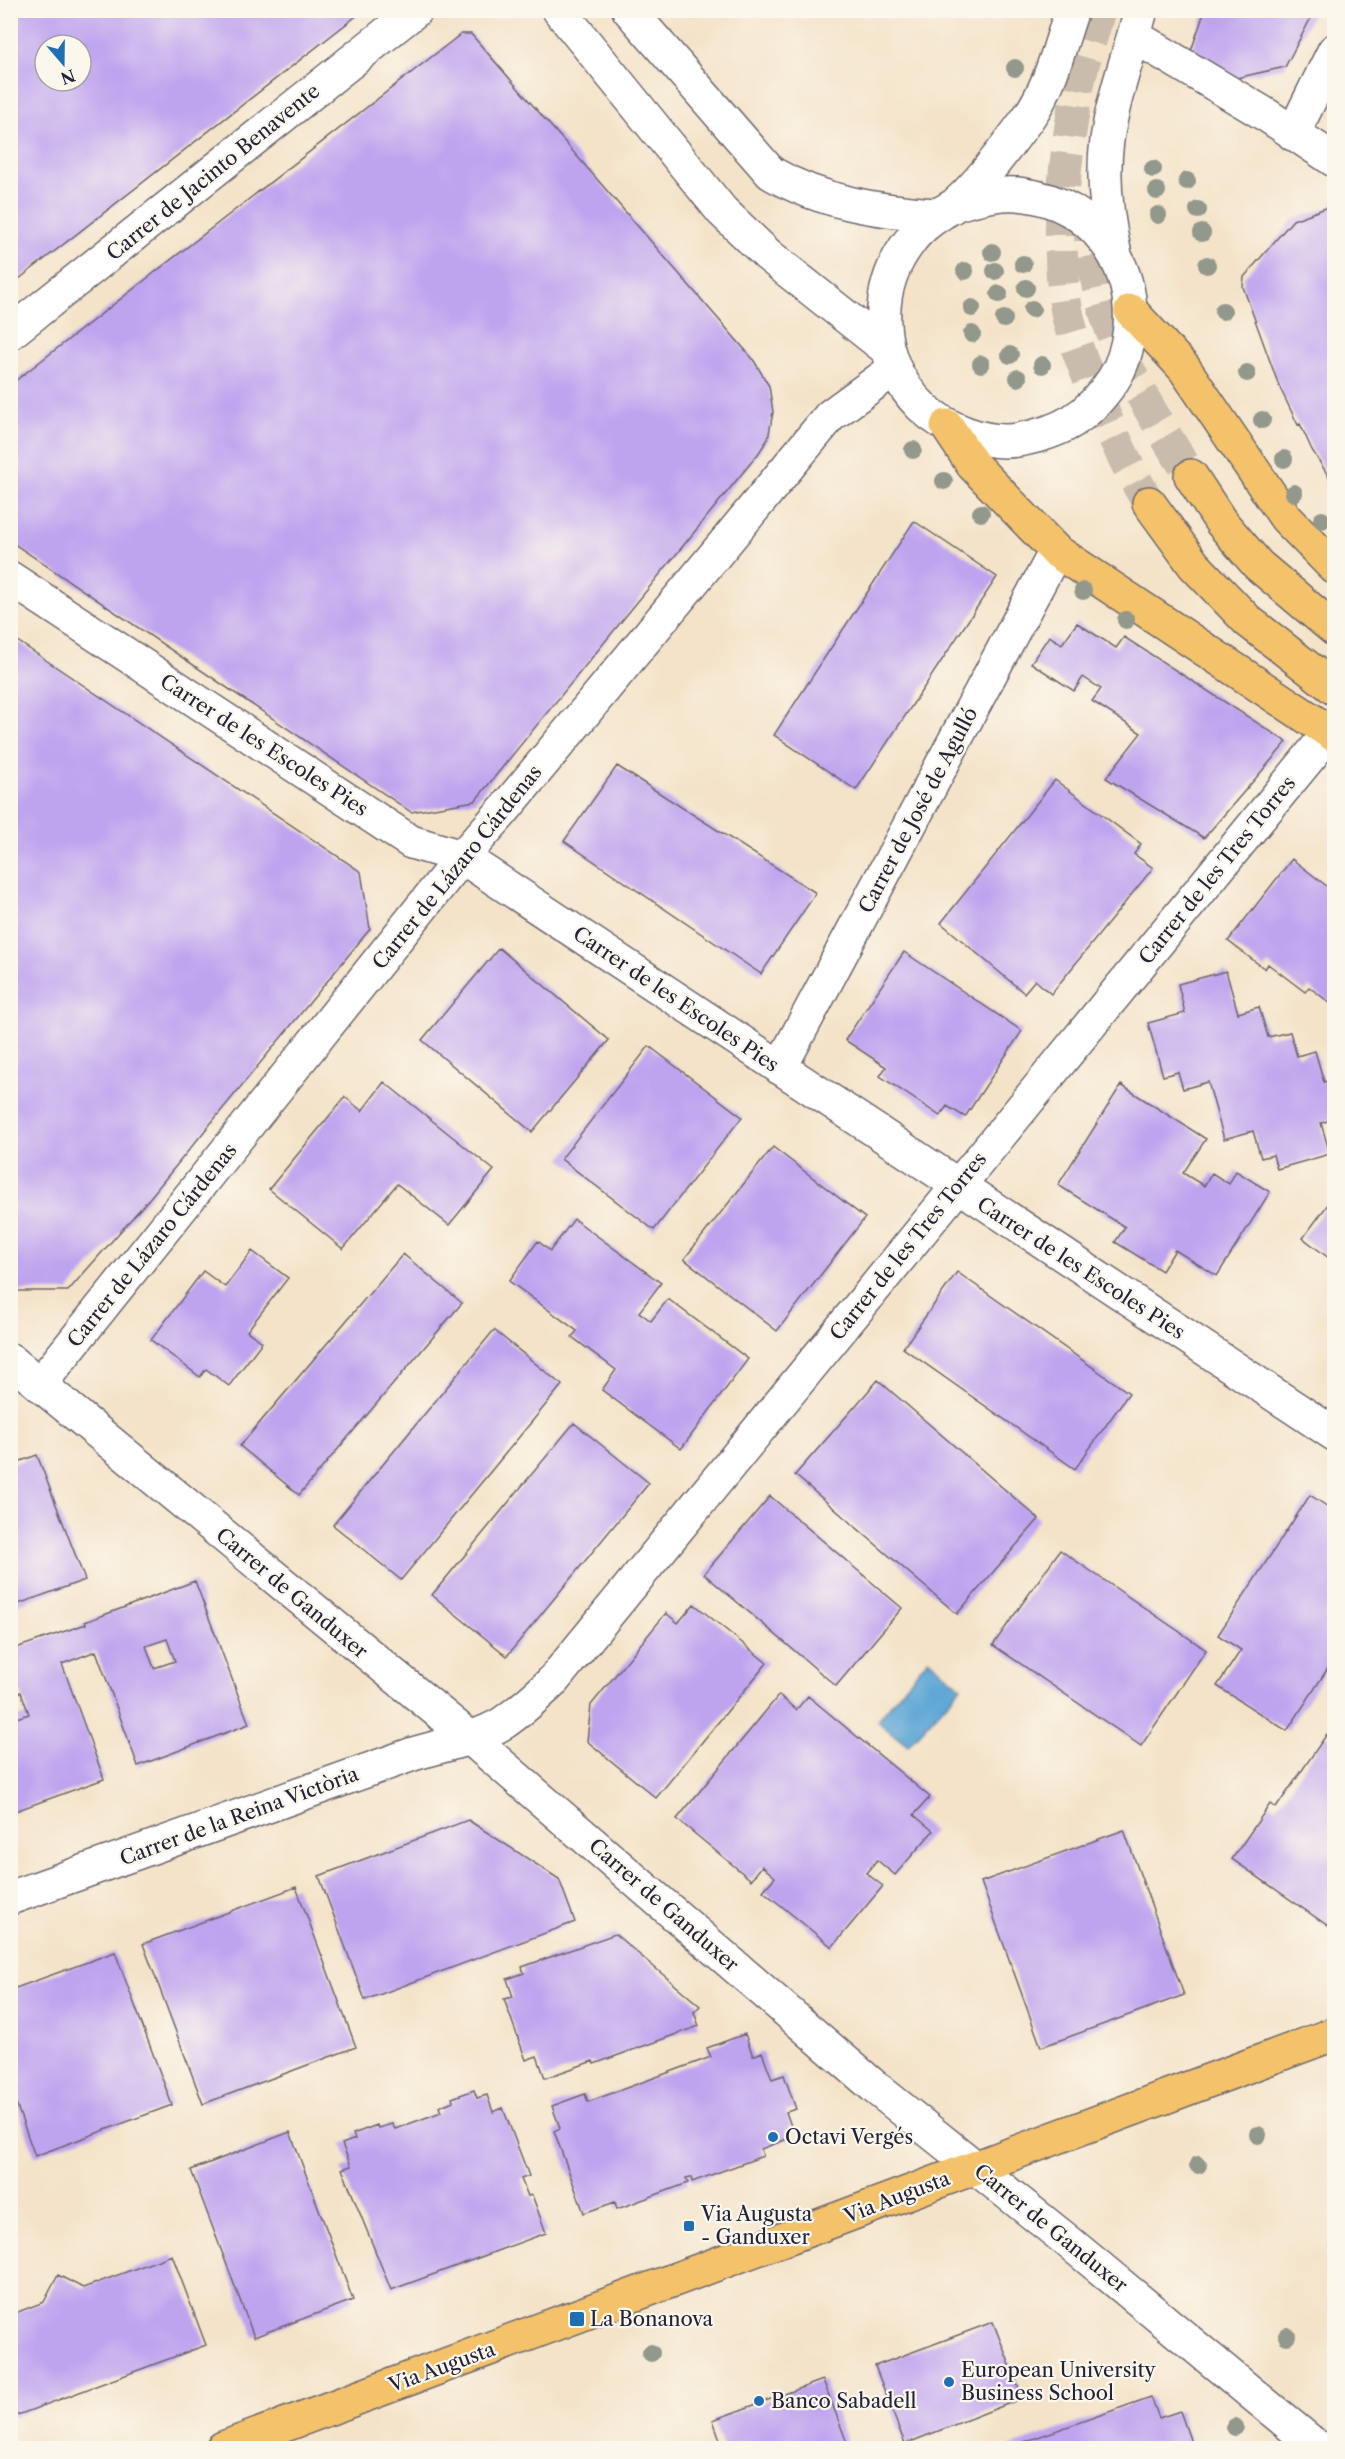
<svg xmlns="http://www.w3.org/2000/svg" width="1345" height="2459" font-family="'Libre Caslon Text',serif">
  <rect width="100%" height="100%" fill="#fbf7ec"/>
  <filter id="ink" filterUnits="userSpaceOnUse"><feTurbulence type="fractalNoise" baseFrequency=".0167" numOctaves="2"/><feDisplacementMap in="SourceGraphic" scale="12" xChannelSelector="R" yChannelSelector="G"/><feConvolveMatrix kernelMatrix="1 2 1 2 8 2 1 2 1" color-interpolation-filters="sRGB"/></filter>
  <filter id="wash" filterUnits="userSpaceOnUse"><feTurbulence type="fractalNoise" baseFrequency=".008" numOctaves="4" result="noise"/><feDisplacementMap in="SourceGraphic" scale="24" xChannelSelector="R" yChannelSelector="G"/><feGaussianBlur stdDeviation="1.35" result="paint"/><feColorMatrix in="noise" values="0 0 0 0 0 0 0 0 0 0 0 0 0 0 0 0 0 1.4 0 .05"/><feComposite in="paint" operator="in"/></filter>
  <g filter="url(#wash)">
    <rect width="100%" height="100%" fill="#f4e3c9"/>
    <path fill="#5ea7d5" stroke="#406488" stroke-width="1.5" d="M 928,1659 L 961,1687 L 908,1746 L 877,1721 Z"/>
    <g id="blocks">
      <path fill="#bea3ef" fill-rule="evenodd" d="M 10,10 L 364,10 L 10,286 ZM 45,45 L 81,45 L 81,81 L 45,81 Z
        M 1205,10 L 1315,10 L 1285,67 L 1232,79 L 1191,51 Z
        M 461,34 L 471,34 L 753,359 L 769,386 L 773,412 L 768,439 L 758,454 L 475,801 L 411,812 L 10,541 L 10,385 Z
        M 1334,205 L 1334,485 L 1312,450 L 1300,424 L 1298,425 L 1279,386 L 1243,287 L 1244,277 L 1293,220 Z
        M 914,521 L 997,577 L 856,790 L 774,735 Z
        M 1077,623 L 1116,648 L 1124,637 L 1287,742 L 1204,838 L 1106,778 L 1141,733 L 1092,701 L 1101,689 L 1083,677 L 1074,691 L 1031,663 L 1049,636 L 1062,644 Z
        M 10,636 L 361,872 L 370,929 L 148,1200 L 68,1291 L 16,1291 L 10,1287 Z
        M 617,766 L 816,893 L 761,974 L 564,841 Z
        M 1055,780 L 1141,844 L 1134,854 L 1153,868 L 1051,994 L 1035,980 L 1024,993 L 941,923 Z
        M 1292,859 L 1328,887 L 1332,882 L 1334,884 L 1334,1006 L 1309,987 L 1305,992 L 1268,964 L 1265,969 L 1228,941 Z
        M 499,948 L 609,1040 L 532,1132 L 422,1040 Z
        M 904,952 L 1022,1031 L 965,1117 L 947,1106 L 940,1116 L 880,1076 L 886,1067 L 845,1040 Z
        M 1226,971 L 1238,1013 L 1259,1007 L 1268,1037 L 1290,1032 L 1297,1056 L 1315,1051 L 1324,1082 L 1334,1079 L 1334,1119 L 1321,1123 L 1330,1154 L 1277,1169 L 1273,1155 L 1261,1158 L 1253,1131 L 1224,1139 L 1208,1082 L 1183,1089 L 1178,1072 L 1163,1076 L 1148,1023 L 1185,1013 L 1178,984 Z
        M 649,1046 L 742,1117 L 654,1230 L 561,1159 Z
        M 384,1082 L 494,1170 L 449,1225 L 397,1184 L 343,1249 L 269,1189 L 345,1097 L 362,1111 Z
        M 1121,1085 L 1206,1139 L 1183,1173 L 1204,1186 L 1212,1173 L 1229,1184 L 1236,1171 L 1270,1192 L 1217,1276 L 1175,1250 L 1162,1271 L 1115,1242 L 1125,1227 L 1058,1185 Z
        M 773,1147 L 865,1218 L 777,1331 L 684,1259 Z
        M 1334,1196 L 1334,1262 L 1303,1238 Z
        M 574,1219 L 661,1283 L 639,1312 L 651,1321 L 668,1299 L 748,1359 L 681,1449 L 602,1390 L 616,1370 L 572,1337 L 577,1331 L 509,1281 L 538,1241 L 550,1251 Z
        M 252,1251 L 288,1278 L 247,1331 L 262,1342 L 229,1386 L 206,1369 L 200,1377 L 151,1340 L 203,1271 L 225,1287 Z
        M 403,1254 L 462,1303 L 299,1495 L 240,1446 Z
        M 957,1272 L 1129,1393 L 1075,1469 L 903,1348 Z
        M 494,1330 L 562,1385 L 401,1580 L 333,1525 Z
        M 878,1380 L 1039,1519 L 957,1614 L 795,1475 Z
        M 574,1423 L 649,1483 L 507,1656 L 432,1595 Z
        M 37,1455 L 85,1580 L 10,1607 L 10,1465 Z
        M 1310,1495 L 1334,1511 L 1334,1659 L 1287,1731 L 1217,1686 L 1241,1650 L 1218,1635 Z
        M 770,1496 L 902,1608 L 836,1686 L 704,1574 Z
        M 1060,1550 L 1206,1650 L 1141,1746 L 993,1645 Z
        M 195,1581 L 249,1724 L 138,1766 L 96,1651 L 62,1664 L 104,1779 L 10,1813 L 10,1720 L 29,1714 L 21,1692 L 10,1696 L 10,1650 L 86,1624 L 85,1622 ZM 167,1639 L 175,1661 L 154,1668 L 146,1646 Z
        M 694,1604 L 767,1663 L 656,1798 L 587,1741 L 591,1705 L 666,1613 L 678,1623 Z
        M 779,1695 L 796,1710 L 808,1696 L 930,1797 L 914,1815 L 933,1831 L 895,1875 L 877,1860 L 866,1873 L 883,1886 L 832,1947 L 763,1891 L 775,1877 L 762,1866 L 751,1880 L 677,1819 Z
        M 1327,1734 L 1334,1739 L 1334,1930 L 1232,1859 L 1270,1804 L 1276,1808 Z
        M 468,1820 L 559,1879 L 575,1922 L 365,2000 L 319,1876 Z
        M 1124,1830 L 1184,1995 L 1041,2047 L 981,1882 Z
        M 296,1887 L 356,2047 L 203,2104 L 143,1944 Z
        M 615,1934 L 700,2006 L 694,2012 L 699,2026 L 594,2064 L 593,2061 L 545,2078 L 537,2056 L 526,2060 L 504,1999 L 513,1997 L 507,1979 L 524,1973 L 522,1967 Z
        M 115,1952 L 172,2105 L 35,2156 L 10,2087 L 10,1990 Z
        M 745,2034 L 753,2056 L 762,2052 L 772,2079 L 784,2075 L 796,2109 L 786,2112 L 791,2126 L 786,2128 L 790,2138 L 761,2149 L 763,2156 L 692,2182 L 691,2177 L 686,2178 L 688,2183 L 617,2209 L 615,2202 L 584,2213 L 554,2131 L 560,2128 L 552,2106 L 585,2094 L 588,2102 L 711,2057 L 707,2048 Z
        M 474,2090 L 477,2098 L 487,2095 L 493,2112 L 503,2108 L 529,2176 L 521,2179 L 528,2196 L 532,2195 L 546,2233 L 391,2290 L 342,2169 L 351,2166 L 342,2144 L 355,2139 L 353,2134 L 377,2125 L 378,2128 L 392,2124 L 395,2129 L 441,2112 L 439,2107 L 453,2101 L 452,2098 Z
        M 290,2132 L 353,2300 L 254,2337 L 191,2170 Z
        M 172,2255 L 206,2345 L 10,2418 L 10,2315 L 44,2302 L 58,2275 L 83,2288 Z
        M 993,2322 L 1023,2398 L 905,2444 L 875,2366 Z
        M 823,2380 L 849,2448 L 723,2448 L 713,2420 Z
        M 1151,2397 L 1159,2418 L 1180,2411 L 1193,2448 L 1007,2448 Z"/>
    </g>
  </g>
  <g filter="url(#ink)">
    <use href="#blocks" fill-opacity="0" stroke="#6c666d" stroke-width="1.5"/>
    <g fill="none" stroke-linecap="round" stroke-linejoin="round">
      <path stroke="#cabcad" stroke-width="33" stroke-dasharray="33 16" stroke-linecap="butt" d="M 1099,10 C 1092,37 1082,63 1077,90 C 1065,155 1055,241 1066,307 C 1071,335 1082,362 1093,388 C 1110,428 1126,467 1149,503
        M 1090,207 C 1087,311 1137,392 1191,476"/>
      <defs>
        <path id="minor" d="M 559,10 L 722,211 L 768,255 L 888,350
          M 629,10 L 771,173 C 822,203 880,211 938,215
          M 1134,36 L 1268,116 L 1334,160
          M 1293,134 L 1334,51
          M 956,204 C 979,198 1001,191 1025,195 C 1092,204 1135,262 1130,328 C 1128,345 1123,365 1113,380 C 1088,417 1062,432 1018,440 C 985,445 945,429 921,406 C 876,361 871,291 910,241 C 917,231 930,220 940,214 C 945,210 952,208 957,203 C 981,182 1009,144 1028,118 C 1051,86 1059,47 1072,10
          M 1115,255 C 1107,219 1102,176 1107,140 C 1113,97 1130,52 1141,10
          M 10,333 L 416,10
          M 10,578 L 411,842 L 462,857 L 1334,1434
          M 780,1068 L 1056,551
          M 10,1360 L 469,1737 L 877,2089 L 1065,2239 L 1318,2448
          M 40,1384 L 462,857 L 503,811 L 830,416 L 894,369
          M 10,1898 L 413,1754 C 443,1745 477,1739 503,1723 C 521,1711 536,1697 551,1683 L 1330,732"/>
        <path id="major" d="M 1131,311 L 1184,368 L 1286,518 L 1334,567
          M 947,426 L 973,465 L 1056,551 L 1334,735
          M 1191,476 L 1221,522 L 1258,565 L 1334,629
          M 1149,503 L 1194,565 L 1248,621 L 1334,688
          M 223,2448 L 1334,2034"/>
      </defs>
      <use href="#minor" stroke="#6c666d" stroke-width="36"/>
      <use href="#major" stroke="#6c666d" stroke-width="36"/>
      <use href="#minor" stroke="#fff" stroke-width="33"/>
      <use href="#major" stroke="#f3c26a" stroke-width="33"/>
    </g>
    <g fill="#92988b">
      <circle cx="1015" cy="68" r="9"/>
      <circle cx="1153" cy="169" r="9"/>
      <circle cx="1187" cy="181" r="9"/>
      <circle cx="1157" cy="191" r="9"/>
      <circle cx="1198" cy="210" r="9"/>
      <circle cx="1158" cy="215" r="9"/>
      <circle cx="1202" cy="233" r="9"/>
      <circle cx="992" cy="252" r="9"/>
      <circle cx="1023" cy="264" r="9"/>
      <circle cx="1207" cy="265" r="9"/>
      <circle cx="965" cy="271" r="9"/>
      <circle cx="995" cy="271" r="9"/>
      <circle cx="1026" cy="288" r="9"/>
      <circle cx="999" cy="294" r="9"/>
      <circle cx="972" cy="308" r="9"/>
      <circle cx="1032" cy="309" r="9"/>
      <circle cx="1223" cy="311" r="9"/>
      <circle cx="1004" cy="319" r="9"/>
      <circle cx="972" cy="334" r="9"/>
      <circle cx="1010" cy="355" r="9"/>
      <circle cx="981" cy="364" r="9"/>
      <circle cx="1042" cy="365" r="9"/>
      <circle cx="1247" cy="373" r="9"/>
      <circle cx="1018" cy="378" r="9"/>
      <circle cx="1262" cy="420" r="9"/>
      <circle cx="913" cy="450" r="9"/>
      <circle cx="1284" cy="459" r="9"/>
      <circle cx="944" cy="481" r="9"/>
      <circle cx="1294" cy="493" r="9"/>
      <circle cx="981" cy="513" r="9"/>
      <circle cx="1322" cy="520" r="9"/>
      <circle cx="1083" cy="591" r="9"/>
      <circle cx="1126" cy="620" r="9"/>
      <circle cx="1258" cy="2135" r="9"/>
      <circle cx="1198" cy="2165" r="9"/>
      <circle cx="1287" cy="2336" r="9"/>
      <circle cx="651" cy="2353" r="9"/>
      <circle cx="1235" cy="2427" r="9"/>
    </g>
  </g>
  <g fill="#1f6fb2" stroke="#fbf7ec" stroke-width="2">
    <circle cx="773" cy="2137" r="6"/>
    <rect x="683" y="2220" width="12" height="12" rx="3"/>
    <rect x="569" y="2311" width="16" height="16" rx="3"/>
    <circle cx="949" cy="2382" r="6"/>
    <circle cx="759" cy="2401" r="6"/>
  </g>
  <g text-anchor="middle" stroke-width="4.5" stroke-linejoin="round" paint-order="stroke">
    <g font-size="20" fill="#22223b" stroke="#fbf7ec">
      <text transform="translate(213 172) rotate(-39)" y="7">Carrer de Jacinto Benavente</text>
      <text transform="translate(264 745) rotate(33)" y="7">Carrer de les Escoles Pies</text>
      <text transform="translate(918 810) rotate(-62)" y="7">Carrer de José de Agulló</text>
      <text transform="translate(457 867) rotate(-51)" y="7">Carrer de Lázaro Cárdenas</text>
      <text transform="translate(1217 870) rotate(-51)" y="7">Carrer de les Tres Torres</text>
      <text transform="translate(676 999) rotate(34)" y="7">Carrer de les Escoles Pies</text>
      <text transform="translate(152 1245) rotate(-51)" y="7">Carrer de Lázaro Cárdenas</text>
      <text transform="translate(908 1246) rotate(-51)" y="7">Carrer de les Tres Torres</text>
      <text transform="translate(1081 1268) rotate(33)" y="7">Carrer de les Escoles Pies</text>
      <text transform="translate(292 1593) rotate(40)" y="7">Carrer de Ganduxer</text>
      <text transform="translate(239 1816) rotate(-20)" y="7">Carrer de la Reina Victòria</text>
      <text transform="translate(664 1905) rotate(41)" y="7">Carrer de Ganduxer</text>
      <text transform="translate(897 2197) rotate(-21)" y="7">Via Augusta</text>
      <text transform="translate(1051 2228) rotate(39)" y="7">Carrer de Ganduxer</text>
      <text transform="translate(442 2367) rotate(-20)" y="7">Via Augusta</text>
    </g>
    <g font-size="20" fill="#22223b" stroke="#fbf7ec" text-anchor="start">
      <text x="785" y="2144">Octavi Vergés</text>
      <text x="701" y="2221">Via Augusta<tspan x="701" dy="23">- Ganduxer</tspan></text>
      <text x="590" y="2326">La Bonanova</text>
      <text x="961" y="2377">European University<tspan x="961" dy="23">Business School</tspan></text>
      <text x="771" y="2408">Banco Sabadell</text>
    </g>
  </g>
  <rect width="1345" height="2459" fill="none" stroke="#fbf7ec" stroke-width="36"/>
  <g transform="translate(63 63) rotate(160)"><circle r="28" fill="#fbf7ec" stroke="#a4a2a5" stroke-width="1.5"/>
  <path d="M0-4.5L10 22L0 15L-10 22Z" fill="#1f6fb2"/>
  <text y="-9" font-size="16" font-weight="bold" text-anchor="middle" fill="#22223b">N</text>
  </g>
</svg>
